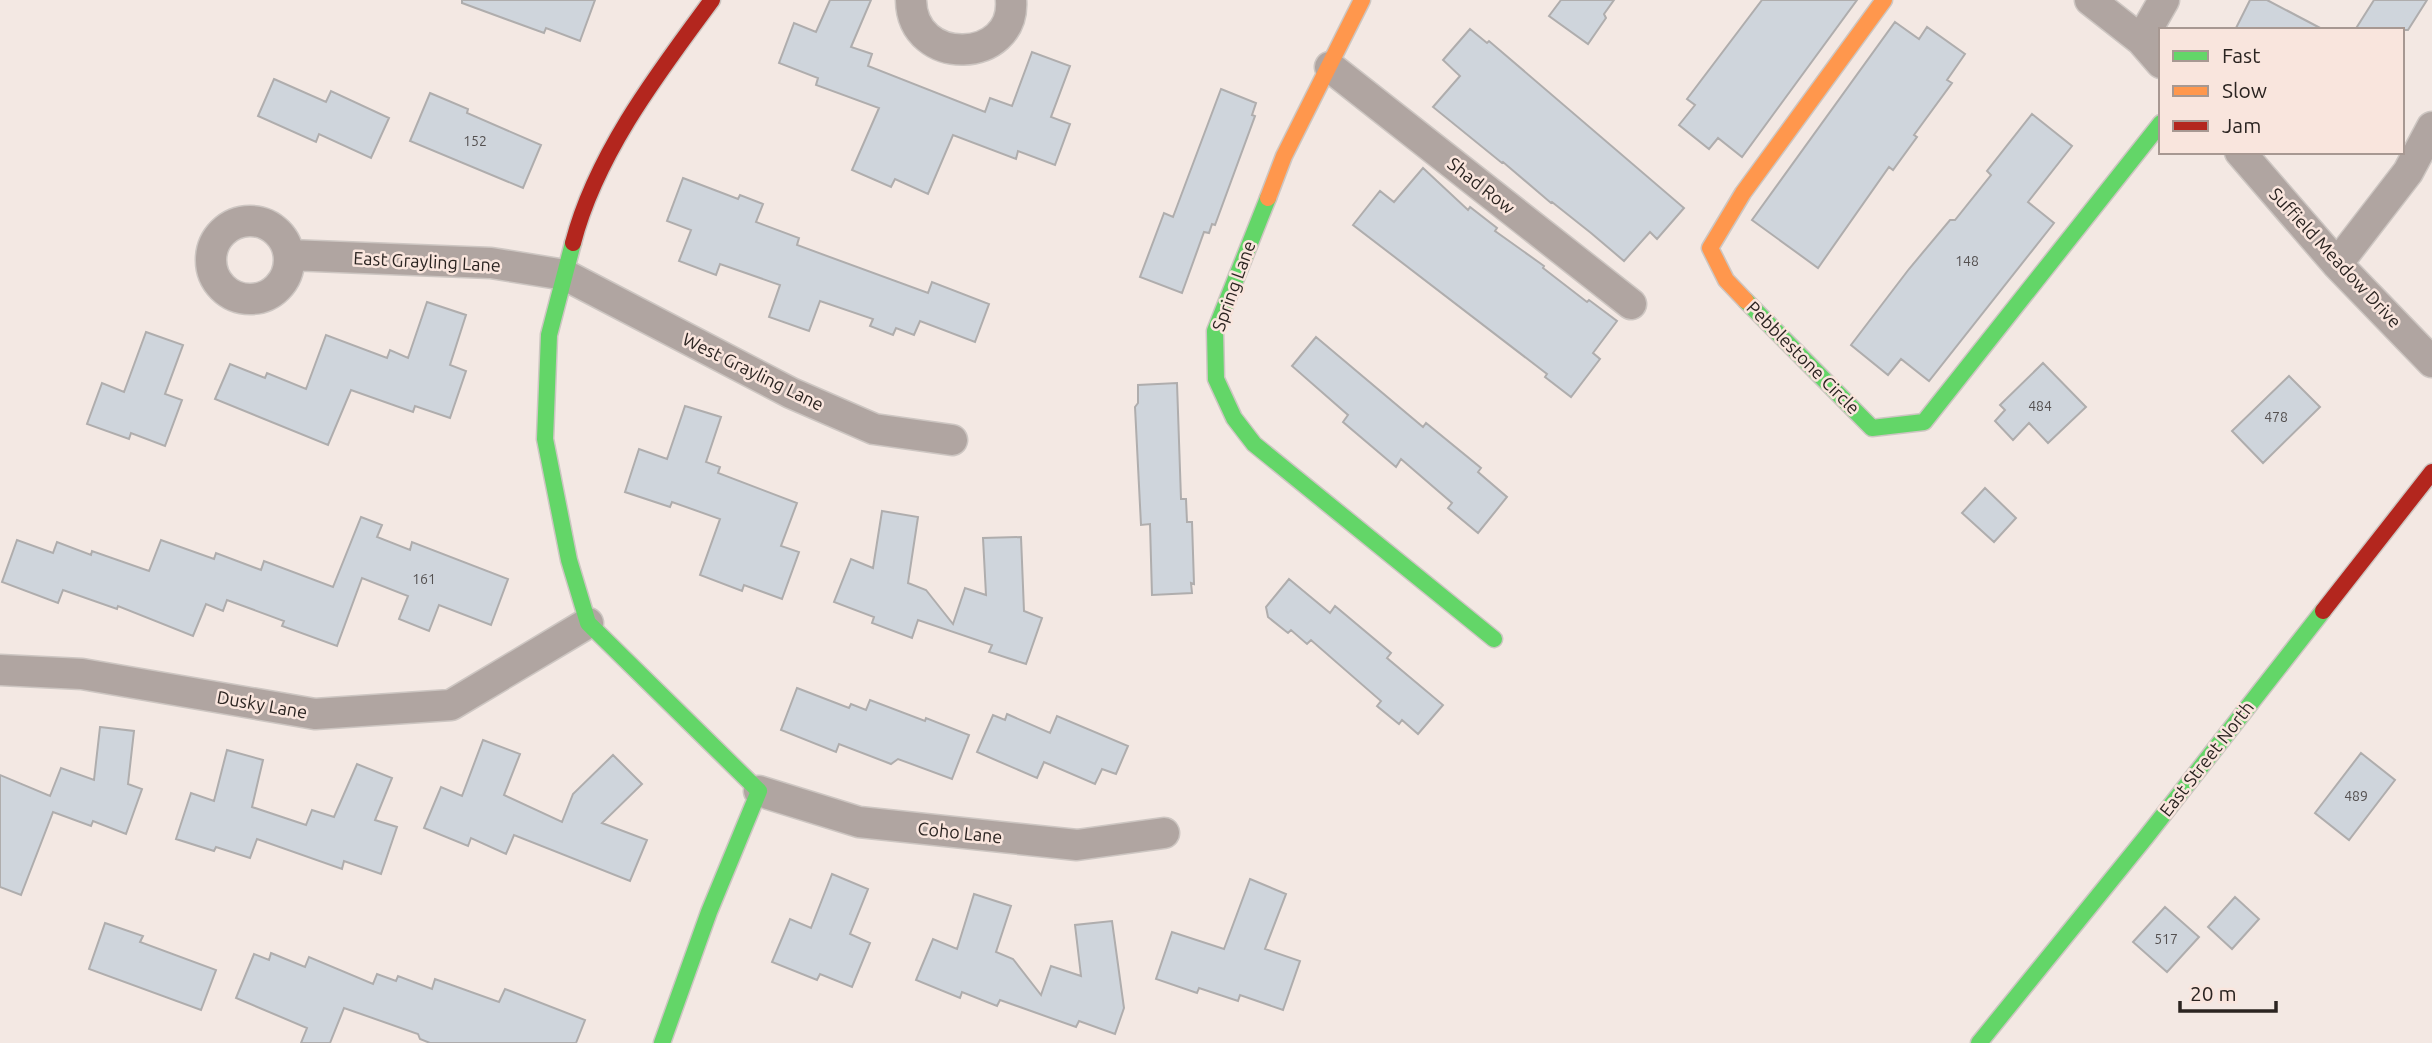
<svg xmlns="http://www.w3.org/2000/svg" width="2432" height="1043" font-family="Ubuntu,sans-serif">
  <rect width="100%" height="100%" fill="#f3e8e3"/>
  <path fill="#cfd5dc" stroke="#afadad" stroke-width="2" d="M 462,0 L 595,0 L 580,41 L 546,28 L 544,33 L 462,3 Z
    M 830,0 L 871,0 L 851,47 L 872,54 L 868,66 L 985,112 L 990,98 L 1012,106 L 1032,52 L 1070,66 L 1051,117 L 1070,124 L 1055,165 L 1018,151 L 1016,159 L 953,135 L 928,194 L 895,179 L 891,187 L 852,170 L 879,108 L 816,85 L 818,78 L 779,63 L 794,23 L 816,32 Z
    M 1561,0 L 1614,0 L 1604,14 L 1606,18 L 1588,44 L 1549,16 Z
    M 1762,0 L 1857,0 L 1742,157 L 1718,138 L 1709,149 L 1679,125 L 1695,105 L 1687,99 Z
    M 2250,0 L 2267,0 L 2324,30 L 2235,30 Z
    M 2374,0 L 2427,0 L 2408,30 L 2355,30 Z
    M 1895,22 L 1919,39 L 1927,27 L 1965,54 L 1947,80 L 1952,83 L 1914,135 L 1917,137 L 1893,170 L 1889,167 L 1818,268 L 1752,220 Z
    M 1470,29 L 1487,43 L 1489,41 L 1684,208 L 1657,239 L 1650,232 L 1624,261 L 1591,233 L 1552,202 L 1551,203 L 1503,162 L 1502,163 L 1433,107 L 1460,76 L 1443,60 Z
    M 274,79 L 326,102 L 331,91 L 389,118 L 371,158 L 319,134 L 316,142 L 258,116 Z
    M 1221,89 L 1256,103 L 1252,115 L 1255,116 L 1215,225 L 1212,224 L 1209,233 L 1204,232 L 1182,293 L 1140,277 L 1164,213 L 1173,217 Z
    M 430,93 L 468,109 L 467,113 L 541,145 L 523,188 L 410,141 Z
    M 2032,114 L 2072,146 L 2028,202 L 2054,223 L 1929,381 L 1901,359 L 1888,375 L 1851,345 L 1909,269 L 1950,220 L 1955,220 L 1991,175 L 1987,171 Z
    M 1423,168 L 1468,210 L 1470,207 L 1497,228 L 1495,231 L 1544,266 L 1543,268 L 1587,302 L 1589,300 L 1617,321 L 1593,353 L 1600,359 L 1571,397 L 1545,377 L 1547,374 L 1353,225 L 1380,191 L 1394,202 Z
    M 683,178 L 738,199 L 740,195 L 763,204 L 756,222 L 799,238 L 797,245 L 928,293 L 932,282 L 989,304 L 975,342 L 920,321 L 914,335 L 896,328 L 893,335 L 870,326 L 873,319 L 820,301 L 809,331 L 769,317 L 780,285 L 720,264 L 716,275 L 679,261 L 691,230 L 667,221 Z
    M 427,302 L 466,315 L 450,365 L 466,371 L 450,418 L 415,406 L 413,412 L 351,390 L 328,445 L 215,399 L 230,364 L 265,378 L 267,373 L 306,389 L 326,335 L 387,358 L 390,350 L 408,358 Z
    M 146,332 L 183,345 L 165,394 L 182,400 L 165,446 L 131,433 L 129,439 L 87,424 L 102,383 L 124,392 Z
    M 1316,337 L 1423,427 L 1426,423 L 1481,468 L 1478,472 L 1507,497 L 1478,533 L 1448,508 L 1452,503 L 1401,459 L 1396,467 L 1343,422 L 1348,415 L 1292,366 Z
    M 2043,363 L 2086,407 L 2048,443 L 2029,423 L 2013,440 L 1995,421 L 2005,410 L 2000,405 Z
    M 2289,376 L 2320,407 L 2263,463 L 2232,431 Z
    M 1177,383 L 1181,499 L 1186,499 L 1187,522 L 1192,522 L 1194,584 L 1191,583 L 1192,593 L 1152,595 L 1150,524 L 1141,525 L 1135,407 L 1138,403 L 1138,385 Z
    M 685,406 L 721,417 L 706,462 L 720,467 L 718,473 L 797,503 L 781,546 L 799,552 L 782,599 L 744,585 L 742,591 L 700,575 L 720,519 L 672,502 L 670,507 L 625,492 L 639,449 L 667,459 Z
    M 1985,488 L 2016,518 L 1994,542 L 1962,513 Z
    M 882,511 L 918,517 L 908,583 L 926,590 L 953,624 L 965,588 L 986,595 L 983,538 L 1021,537 L 1024,611 L 1042,618 L 1026,664 L 989,652 L 992,645 L 918,620 L 912,638 L 872,623 L 874,617 L 834,602 L 851,559 L 873,568 Z
    M 361,517 L 382,525 L 377,537 L 410,550 L 412,542 L 508,579 L 491,625 L 439,605 L 429,631 L 399,619 L 408,596 L 362,578 L 337,646 L 282,626 L 284,621 L 227,600 L 223,611 L 206,604 L 193,636 L 118,606 L 117,609 L 63,590 L 58,603 L 2,582 L 17,540 L 53,553 L 57,542 L 91,555 L 92,551 L 149,571 L 161,540 L 214,559 L 216,553 L 261,570 L 264,561 L 333,587 Z
    M 1289,579 L 1330,613 L 1335,606 L 1391,653 L 1387,658 L 1443,705 L 1418,734 L 1402,720 L 1399,724 L 1377,706 L 1381,701 L 1311,640 L 1307,644 L 1291,630 L 1288,633 L 1268,617 L 1266,607 Z
    M 797,688 L 849,708 L 851,704 L 866,710 L 870,700 L 925,721 L 926,718 L 969,735 L 952,779 L 898,759 L 891,764 L 839,744 L 836,752 L 781,730 Z
    M 1007,714 L 1050,733 L 1057,716 L 1128,746 L 1116,774 L 1102,769 L 1095,784 L 1044,762 L 1037,778 L 977,752 L 993,715 L 1005,720 Z
    M 100,727 L 134,731 L 128,784 L 142,789 L 126,834 L 93,821 L 91,826 L 53,812 L 21,895 L 0,887 L 0,775 L 50,796 L 61,768 L 94,780 Z
    M 483,740 L 520,754 L 504,795 L 562,822 L 573,794 L 613,755 L 642,784 L 602,823 L 647,840 L 630,881 L 514,835 L 506,854 L 471,838 L 468,846 L 424,828 L 441,787 L 462,796 Z
    M 227,750 L 263,760 L 252,807 L 306,825 L 312,810 L 334,817 L 357,764 L 392,778 L 375,820 L 397,827 L 381,874 L 344,861 L 342,869 L 257,839 L 250,858 L 216,847 L 214,851 L 176,839 L 191,793 L 214,801 Z
    M 2361,753 L 2395,780 L 2349,840 L 2315,813 Z
    M 832,874 L 868,889 L 850,934 L 870,943 L 852,987 L 820,974 L 817,980 L 772,962 L 790,919 L 811,928 Z
    M 1250,879 L 1286,894 L 1265,949 L 1300,961 L 1283,1010 L 1240,995 L 1238,1001 L 1199,988 L 1197,993 L 1156,979 L 1172,932 L 1224,949 Z
    M 974,894 L 1011,906 L 996,952 L 1013,959 L 1041,995 L 1051,966 L 1081,976 L 1075,925 L 1112,921 L 1124,1008 L 1115,1034 L 1079,1021 L 1076,1027 L 1000,1000 L 997,1006 L 962,992 L 960,998 L 916,980 L 933,939 L 957,949 Z
    M 2235,897 L 2259,919 L 2232,949 L 2208,927 Z
    M 2165,907 L 2199,937 L 2167,972 L 2133,942 Z
    M 105,923 L 143,936 L 140,942 L 216,970 L 201,1010 L 89,969 Z
    M 271,953 L 305,967 L 309,957 L 373,984 L 377,974 L 396,981 L 398,976 L 432,989 L 435,979 L 499,1002 L 505,989 L 585,1020 L 576,1043 L 430,1043 L 420,1039 L 418,1034 L 344,1008 L 330,1043 L 301,1043 L 307,1028 L 236,998 L 254,954 L 269,960 Z"/>
  <g fill="none" stroke-linecap="round" stroke-linejoin="round">
    <defs>
      <path id="street" d="M 911,0 C 912,68 1016,64 1011,0
        M 2090,0 L 2141,40 L 2161,63
        M 2141,40 L 2164,0
        M 1330,67 L 1631,304
        M 2240,152 L 2337,264 L 2432,362
        M211 260a39 39 0 1 1 78 0a39 39 0 1 1-78 0Z
        M 289,255 L 491,263 L 565,275 L 791,393 L 874,429 L 952,440
        M 2337,264 L 2408,172 L 2432,127
        M 0,670 L 82,674 L 315,714 L 451,705 L 588,623
        M 759,791 L 859,822 L 1077,845 L 1164,833"/>
      <path id="fast" d="M 1268,198 L 1215,331 L 1216,379 L 1234,418 L 1254,444 L 1494,639
        M 573,243 L 549,335 L 545,439 L 569,560 L 588,623 L 759,791 L 709,912 L 662,1043
        M 1746,301 L 1872,428 L 1924,422 L 2161,123
        M 1979,1043 L 2146,837 L 2323,611"/>
      <path id="slow" d="M 1268,198 L 1284,156 L 1362,0
        M 1746,301 L 1726,280 L 1710,248 L 1743,193 L 1884,0"/>
      <path id="jam" d="M 573,243 C 596,154 658,73 712,0
        M 2323,611 L 2432,472"/>
    </defs>
    <use href="#street" stroke="#cdc6c2" stroke-width="33"/>
    <use href="#fast" stroke="#cdc6c2" stroke-width="19"/>
    <use href="#slow" stroke="#cdc6c2" stroke-width="19"/>
    <use href="#jam" stroke="#cdc6c2" stroke-width="19"/>
    <use href="#street" stroke="#b0a5a1" stroke-width="30"/>
    <use href="#fast" stroke="#63d668" stroke-width="16"/>
    <use href="#slow" stroke="#ff974d" stroke-width="16"/>
    <use href="#jam" stroke="#b3261e" stroke-width="16"/>
  </g>
  <g text-anchor="middle" stroke-width="5" stroke-linejoin="round" paint-order="stroke">
    <g font-size="14" fill="#545050">
      <text x="475" y="146">152</text>
      <text x="1967" y="266">148</text>
      <text x="2040" y="411">484</text>
      <text x="2276" y="422">478</text>
      <text x="424" y="584">161</text>
      <text x="2356" y="801">489</text>
      <text x="2166" y="944">517</text>
    </g>
    <g font-size="18" fill="#2b2421" stroke="#f9e5dd">
      <text transform="translate(1481 186) rotate(38)" y="6">Shad Row</text>
      <text transform="translate(2335 258) rotate(47)" y="6">Suffield Meadow Drive</text>
      <text transform="translate(427 262) rotate(3)" y="6">East Grayling Lane</text>
      <text transform="translate(1234 286) rotate(-70)" y="6">Spring Lane</text>
      <text transform="translate(1803 358) rotate(45)" y="6">Pebblestone Circle</text>
      <text transform="translate(753 372) rotate(26)" y="6">West Grayling Lane</text>
      <text transform="translate(262 705) rotate(10)" y="6">Dusky Lane</text>
      <text transform="translate(2207 759) rotate(-52)" y="6">East Street North</text>
      <text transform="translate(960 833) rotate(6)" y="6">Coho Lane</text>
    </g>
  </g>
  <rect x="2159" y="28" width="245" height="126" fill="#f9e5dd" stroke="#a79892" stroke-width="2"/>
  <rect x="2173" y="51" width="35" height="10" fill="#63d668" stroke="#a79892" stroke-width="2"/>
  <text x="2222" y="63" font-size="21" fill="#2b2421">Fast</text>
  <rect x="2173" y="86" width="35" height="10" fill="#ff974d" stroke="#a79892" stroke-width="2"/>
  <text x="2222" y="98" font-size="21" fill="#2b2421">Slow</text>
  <rect x="2173" y="121" width="35" height="10" fill="#b3261e" stroke="#a79892" stroke-width="2"/>
  <text x="2222" y="133" font-size="21" fill="#2b2421">Jam</text>
  <path d="M2180 1001v10h96v-10" fill="none" stroke="#2b2421" stroke-width="3.5"/>
  <text x="2190" y="1001" font-size="21" fill="#2b2421" stroke="#f9e5dd" stroke-width="5" paint-order="stroke">20 m</text>
</svg>
